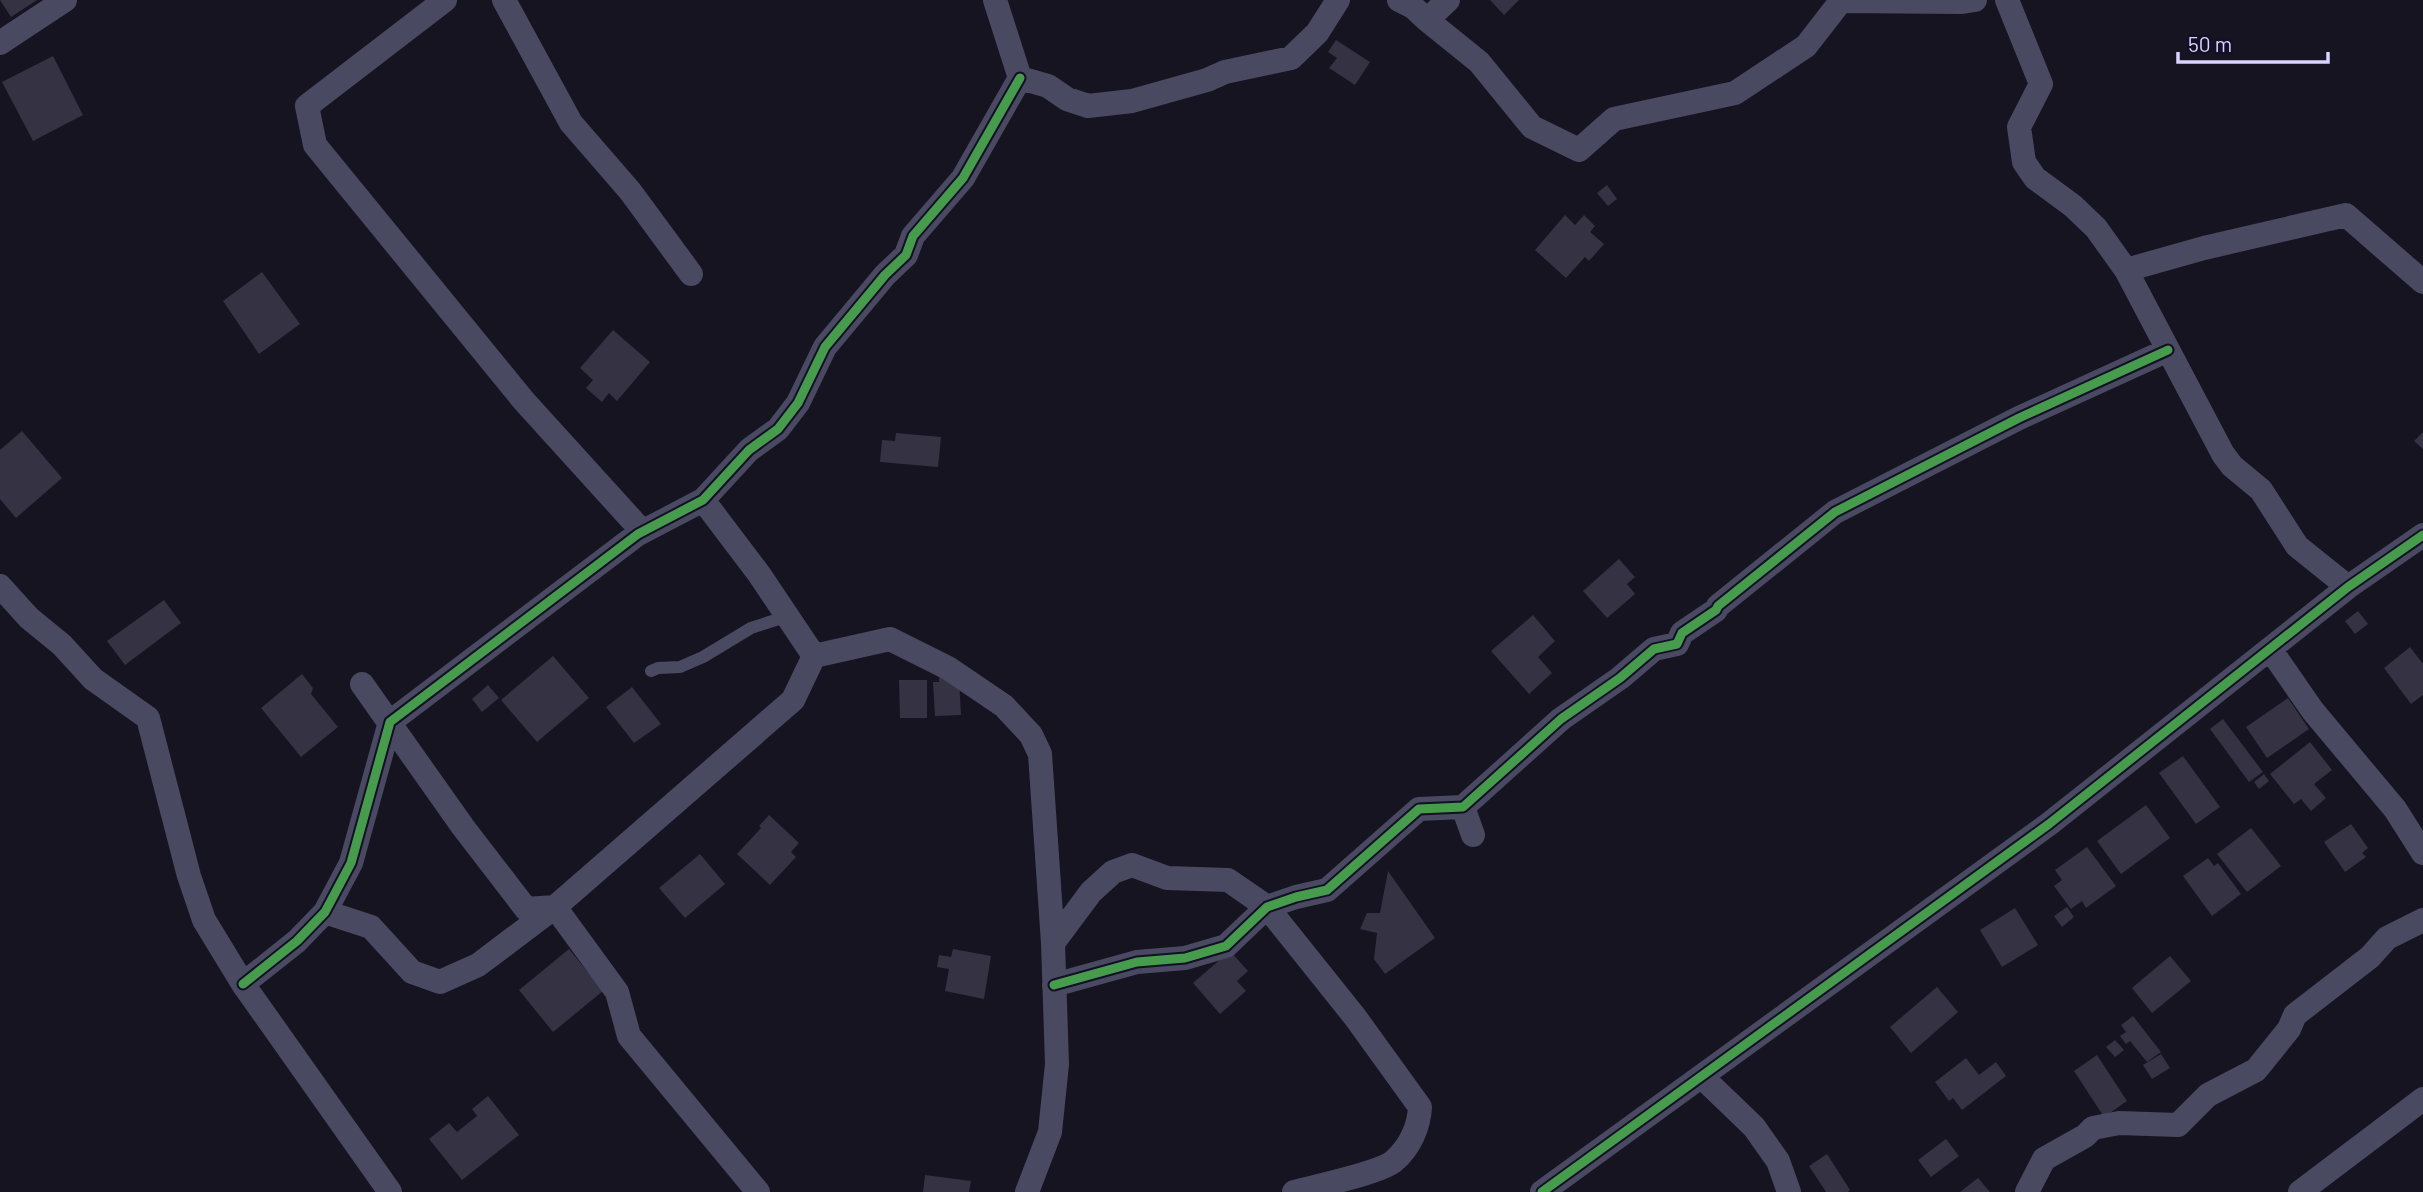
<svg xmlns="http://www.w3.org/2000/svg" width="2423" height="1192" font-family="Barlow,sans-serif">
  <rect width="100%" height="100%" fill="#161421"/>
  <path fill="#343243" d="M 0,0 L 37,0 L 11,17 Z
    M 1490,0 L 1519,0 L 1504,15 Z
    M 1336,40 L 1370,62 L 1355,85 L 1329,68 L 1337,58 L 1328,52 Z
    M 53,56 L 83,115 L 33,141 L 2,82 Z
    M 1607,185 L 1617,199 L 1608,206 L 1597,193 Z
    M 1565,215 L 1575,225 L 1584,215 L 1595,226 L 1590,232 L 1604,244 L 1589,261 L 1585,257 L 1566,278 L 1535,250 Z
    M 262,272 L 300,324 L 259,354 L 223,301 Z
    M 613,330 L 650,362 L 617,401 L 609,393 L 602,402 L 586,388 L 593,380 L 580,368 Z
    M 22,431 L 62,478 L 16,518 L 0,499 L 0,450 Z
    M 2423,432 L 2423,449 L 2414,441 Z
    M 896,433 L 941,437 L 938,467 L 880,462 L 882,440 L 895,441 Z
    M 1619,559 L 1635,577 L 1627,584 L 1635,594 L 1607,618 L 1583,591 Z
    M 164,600 L 181,623 L 125,665 L 107,641 Z
    M 2358,611 L 2368,624 L 2355,634 L 2345,621 Z
    M 1533,615 L 1555,641 L 1538,657 L 1552,673 L 1529,694 L 1491,651 Z
    M 2410,647 L 2423,664 L 2423,695 L 2411,704 L 2384,668 Z
    M 553,656 L 589,698 L 537,742 L 501,700 Z
    M 302,674 L 313,688 L 311,694 L 338,727 L 301,757 L 261,708 Z
    M 939,674 L 959,680 L 961,715 L 935,716 L 933,682 L 939,682 Z
    M 899,680 L 927,680 L 927,718 L 900,718 Z
    M 488,685 L 499,698 L 482,712 L 472,699 Z
    M 632,687 L 661,724 L 634,743 L 606,707 Z
    M 2288,698 L 2309,729 L 2267,758 L 2246,727 Z
    M 2223,719 L 2263,772 L 2249,782 L 2210,729 Z
    M 2310,742 L 2332,770 L 2314,784 L 2326,798 L 2311,811 L 2301,799 L 2294,804 L 2270,774 Z
    M 2183,756 L 2220,807 L 2196,824 L 2159,773 Z
    M 2264,774 L 2269,781 L 2259,789 L 2254,782 Z
    M 2146,805 L 2170,838 L 2121,874 L 2097,841 Z
    M 769,815 L 799,843 L 791,852 L 796,857 L 770,885 L 737,854 L 761,828 L 759,826 Z
    M 2351,824 L 2368,848 L 2362,853 L 2366,857 L 2345,872 L 2324,842 Z
    M 2251,828 L 2281,866 L 2247,892 L 2217,854 Z
    M 2087,847 L 2116,886 L 2086,908 L 2082,901 L 2071,909 L 2054,886 L 2062,880 L 2055,870 Z
    M 700,854 L 725,884 L 685,918 L 659,888 Z
    M 2208,858 L 2214,866 L 2218,863 L 2241,894 L 2212,916 L 2183,876 Z
    M 1388,871 L 1435,938 L 1385,974 L 1374,959 L 1377,933 L 1360,929 L 1367,913 L 1380,913 Z
    M 2067,907 L 2074,917 L 2062,927 L 2054,916 Z
    M 2015,908 L 2038,945 L 2002,967 L 1980,930 Z
    M 569,949 L 603,991 L 553,1032 L 519,990 Z
    M 953,949 L 991,956 L 984,999 L 945,991 L 949,969 L 937,967 L 939,955 L 951,957 Z
    M 1230,951 L 1248,971 L 1237,981 L 1246,991 L 1220,1014 L 1193,983 Z
    M 2170,956 L 2191,981 L 2152,1013 L 2132,988 Z
    M 1937,987 L 1958,1012 L 1911,1053 L 1890,1027 Z
    M 2133,1016 L 2161,1052 L 2147,1062 L 2130,1041 L 2126,1044 L 2120,1036 L 2126,1032 L 2121,1025 Z
    M 2115,1040 L 2124,1050 L 2115,1057 L 2106,1047 Z
    M 2161,1054 L 2170,1068 L 2152,1079 L 2143,1065 Z
    M 2097,1055 L 2127,1101 L 2104,1117 L 2074,1071 Z
    M 1966,1058 L 1979,1075 L 1996,1062 L 2006,1076 L 1962,1110 L 1953,1098 L 1949,1101 L 1935,1082 Z
    M 488,1096 L 519,1135 L 462,1180 L 429,1139 L 449,1123 L 457,1132 L 477,1116 L 472,1109 Z
    M 1946,1139 L 1959,1156 L 1931,1177 L 1918,1160 Z
    M 1827,1154 L 1850,1190 L 1848,1192 L 1826,1192 L 1809,1166 Z
    M 925,1175 L 971,1181 L 969,1192 L 923,1192 Z
    M 1978,1178 L 1990,1192 L 1960,1192 Z"/>
  <g fill="none" stroke-linecap="round" stroke-linejoin="round">
    <path stroke="#4a4962" stroke-width="12" d="M 651,671 L 658,668 L 680,667 L 703,657 L 751,628 L 788,616"/>
    <path stroke="#4a4962" stroke-width="24" d="M 445,0 L 307,106 L 315,145 L 524,401 L 642,531
      M 504,0 L 571,123 L 630,191 L 691,274
      M 995,0 L 1020,78 L 1048,86 L 1067,99 L 1088,106 L 1132,101 L 1207,80 L 1225,72 L 1291,58 L 1317,33 L 1338,0
      M 1399,0 L 1413,7 L 1427,20 L 1448,0
      M 2007,0 L 2041,84 L 2019,127 L 2024,162 L 2035,178 L 2073,206 L 2096,228 L 2126,270 L 2223,454 L 2232,466 L 2261,490 L 2297,546 L 2348,587
      M 1427,20 L 1479,62 L 1532,127 L 1579,150 L 1614,119 L 1735,93 L 1806,46 L 1841,1 L 1962,2 L 1975,0
      M 0,43 L 65,0
      M 2126,270 L 2204,248 L 2346,215 L 2423,282
      M 703,500 L 759,574 L 814,656 L 890,639 L 948,668 L 1004,706 L 1031,735 L 1040,754 L 1053,943 L 1057,1064 L 1050,1132 L 1027,1192
      M 0,586 L 29,618 L 62,645 L 93,679 L 148,718 L 189,876 L 204,920 L 243,984 L 390,1192
      M 2270,649 L 2313,711 L 2395,809 L 2423,853
      M 362,684 L 463,827 L 526,909 L 555,907 L 617,992 L 629,1036 L 758,1192
      M 1463,807 L 1473,835
      M 325,912 L 371,927 L 412,972 L 440,982 L 478,965 L 555,907 L 793,700 L 814,656
      M 1053,943 L 1091,892 L 1113,872 L 1132,865 L 1167,878 L 1228,880 L 1267,907 L 1355,1017 L 1420,1107 C 1419,1127 1410,1147 1394,1161 C 1380,1173 1316,1186 1294,1192
      M 243,984 L 297,941 L 325,912 L 351,863 L 390,722 L 638,534 L 703,500 L 749,450 L 778,429 L 798,403 L 825,347 L 885,275 L 906,255 L 913,236 L 963,178 L 1020,78
      M 1054,985 L 1137,962 L 1185,958 L 1226,946 L 1267,907 L 1296,897 L 1327,890 L 1419,809 L 1463,807 L 1561,719 L 1620,678 L 1654,649 L 1677,644 L 1682,633 L 1716,610 L 1718,606 L 1835,512 L 2019,418 L 2168,350
      M 1702,1077 L 1754,1127 L 1778,1161 L 1789,1192
      M 1542,1192 L 2049,824 L 2348,587 L 2423,535
      M 2027,1192 L 2044,1159 L 2085,1136 L 2093,1128 L 2119,1123 L 2178,1125 L 2208,1095 L 2256,1070 L 2289,1029 L 2295,1015 L 2370,957 L 2387,938 L 2423,920
      M 2300,1192 L 2423,1099"/>
    <defs>
      <path id="cycleway" d="M 243,984 L 297,941 L 325,912 L 351,863 L 390,722 L 638,534 L 703,500 L 749,450 L 778,429 L 798,403 L 825,347 L 885,275 L 906,255 L 913,236 L 963,178 L 1020,78
        M 1054,985 L 1137,962 L 1185,958 L 1226,946 L 1267,907 L 1296,897 L 1327,890 L 1419,809 L 1463,807 L 1561,719 L 1620,678 L 1654,649 L 1677,644 L 1682,633 L 1716,610 L 1718,606 L 1835,512 L 2019,418 L 2168,350
        M 1542,1192 L 2049,824 L 2348,587 L 2423,535"/>
    </defs>
    <use href="#cycleway" stroke="#130f26" stroke-width="13"/>
    <use href="#cycleway" stroke="#469c4c" stroke-width="9"/>
  </g>
  <path d="M2178 52v10h150v-10" fill="none" stroke="#d9d4ff" stroke-width="3.5"/>
  <text x="2188" y="52" font-size="21" fill="#d9d4ff" stroke="#130f26" stroke-width="5" paint-order="stroke">50 m</text>
</svg>
